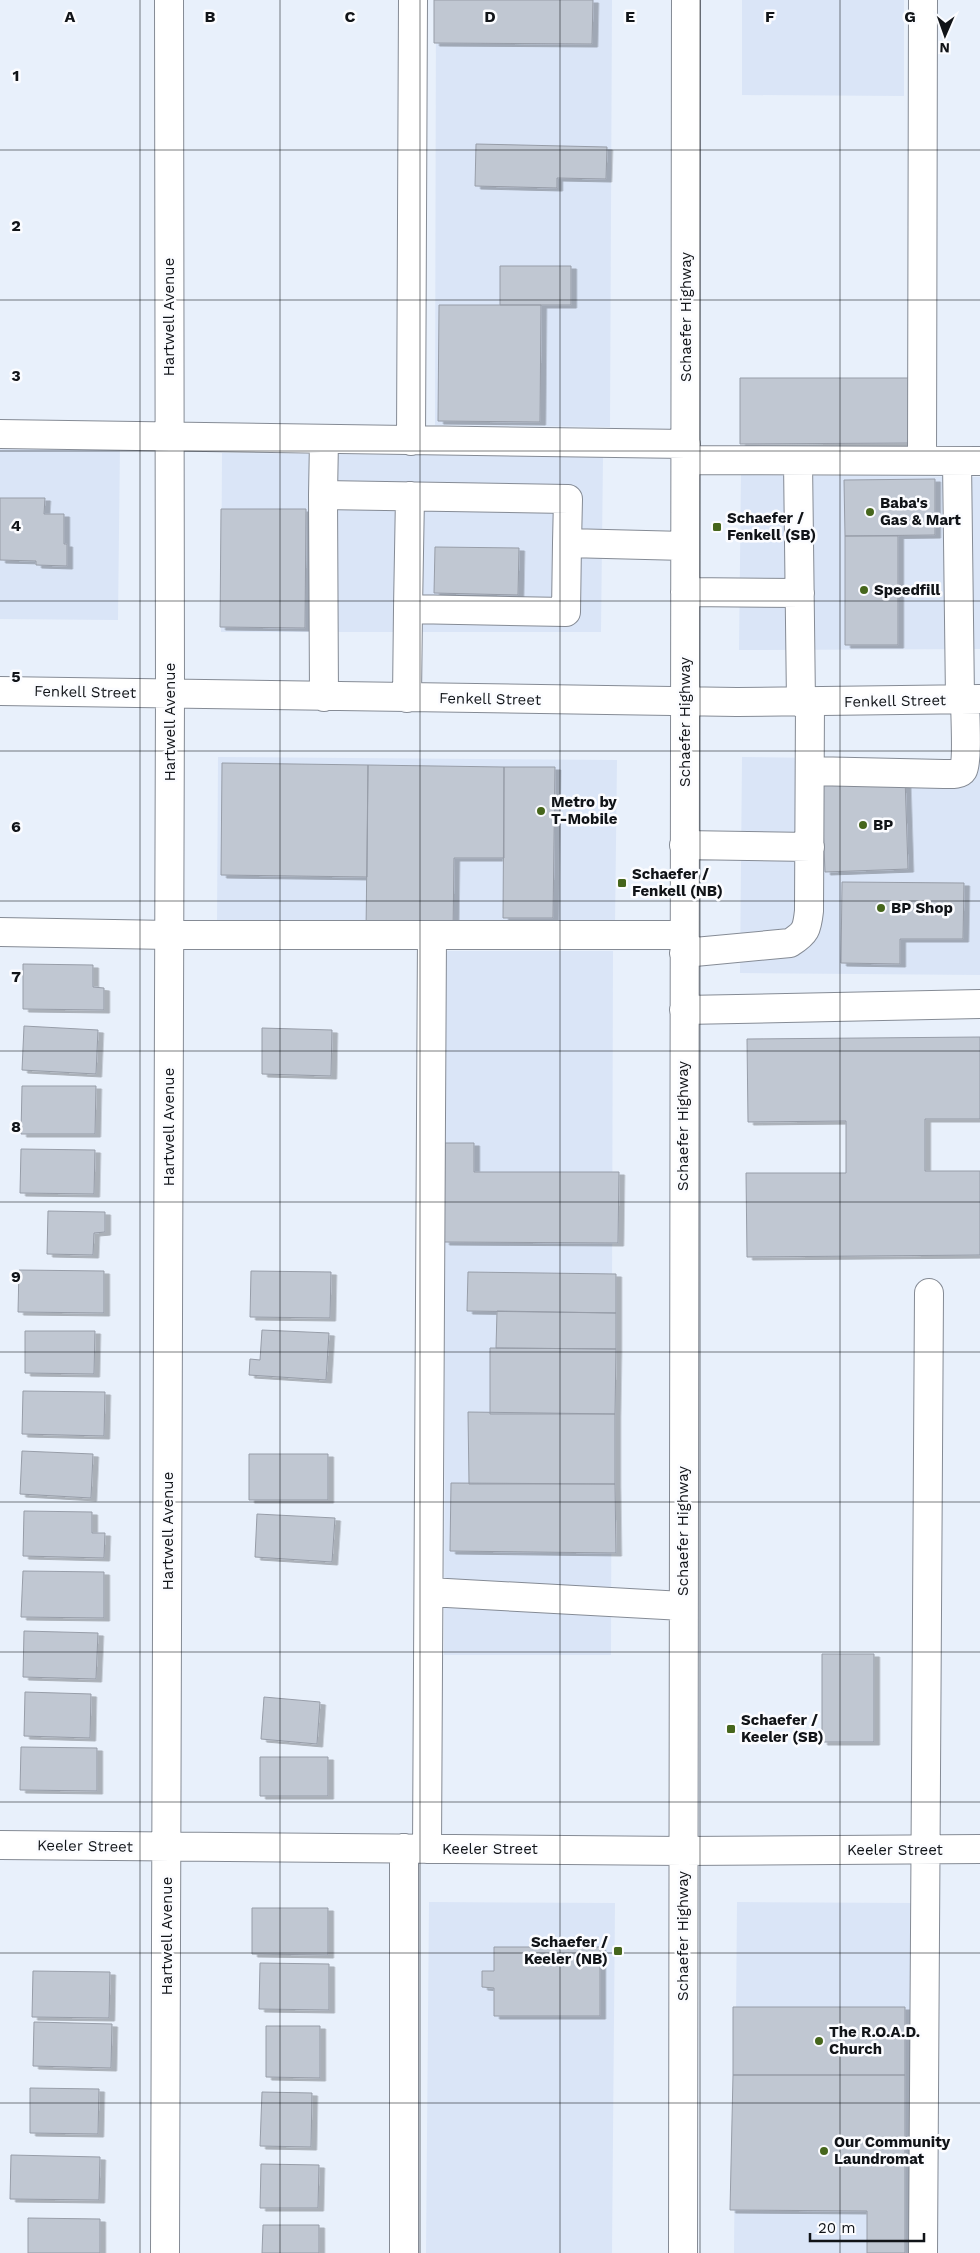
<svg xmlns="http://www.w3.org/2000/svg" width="980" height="2253" font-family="'Work Sans',sans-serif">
  <defs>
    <filter id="shadow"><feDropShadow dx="5.5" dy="3" stdDeviation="0" flood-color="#0004"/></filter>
  </defs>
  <rect width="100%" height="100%" fill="#e8f0fb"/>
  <path fill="#dae5f7" d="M 436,0 L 612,0 L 610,427 L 435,425 Z
    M 742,0 L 904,0 L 904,96 L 742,95 Z
    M 0,443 L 120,444 L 118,620 L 0,619 Z
    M 222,453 L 603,457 L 601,632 L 221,632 Z
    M 741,475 L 980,477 L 980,649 L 739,650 Z
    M 218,757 L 617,760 L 615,926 L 217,923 Z
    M 742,757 L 980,760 L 980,975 L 740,973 Z
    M 446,951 L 613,951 L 611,1655 L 444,1655 Z
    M 429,1902 L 615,1903 L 612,2253 L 426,2253 Z
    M 737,1902 L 913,1903 L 910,2253 L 734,2253 Z"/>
  <path fill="#c0c7d2" stroke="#979da8" filter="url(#shadow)" d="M 434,0 L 593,0 L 592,44 L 434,43 Z
    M 476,144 L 607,147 L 606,179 L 557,178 L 557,188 L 475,186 Z
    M 500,266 L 571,266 L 571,305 L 500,305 Z
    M 439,305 L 541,305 L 540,422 L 438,421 Z
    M 740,378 L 909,378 L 909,443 L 740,444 Z
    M 935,479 L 935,535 L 845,536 L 844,480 Z
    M 0,498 L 45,498 L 44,514 L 64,514 L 64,544 L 67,544 L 67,566 L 36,565 L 36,561 L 0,560 Z
    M 221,509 L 306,509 L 305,628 L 220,627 Z
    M 845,536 L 898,536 L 898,645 L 845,645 Z
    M 435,547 L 519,548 L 518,595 L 434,593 Z
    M 222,763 L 368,765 L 367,877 L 221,875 Z
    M 368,765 L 504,767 L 504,858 L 454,858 L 453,933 L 366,932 Z
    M 504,767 L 555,767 L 553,918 L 503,918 Z
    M 905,777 L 908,869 L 825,872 L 821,781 Z
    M 842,882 L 964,883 L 963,939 L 900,939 L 900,964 L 841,963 Z
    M 23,964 L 93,965 L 93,987 L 104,988 L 104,1010 L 23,1009 Z
    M 24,1026 L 98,1030 L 96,1074 L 22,1070 Z
    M 262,1028 L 332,1030 L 331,1076 L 262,1074 Z
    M 980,1037 L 980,1119 L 925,1119 L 925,1171 L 980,1171 L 980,1255 L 747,1257 L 746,1173 L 846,1173 L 846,1121 L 748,1122 L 747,1039 Z
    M 22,1086 L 96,1086 L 95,1134 L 21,1134 Z
    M 445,1143 L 474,1143 L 474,1172 L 619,1172 L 618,1243 L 444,1242 Z
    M 21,1149 L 95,1150 L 94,1194 L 20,1193 Z
    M 48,1211 L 105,1212 L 105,1232 L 94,1233 L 93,1255 L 47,1254 Z
    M 19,1270 L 104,1271 L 104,1313 L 18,1312 Z
    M 251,1271 L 331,1272 L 330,1318 L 250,1317 Z
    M 468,1272 L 616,1274 L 616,1313 L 467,1311 Z
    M 497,1311 L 616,1313 L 616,1349 L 496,1348 Z
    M 262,1330 L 329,1333 L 326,1380 L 249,1375 L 250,1359 L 260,1360 Z
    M 25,1331 L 95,1331 L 94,1374 L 25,1373 Z
    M 490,1348 L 616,1349 L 615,1414 L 490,1414 Z
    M 23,1391 L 105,1392 L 104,1436 L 22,1434 Z
    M 468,1412 L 615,1414 L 615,1484 L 469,1484 Z
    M 22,1451 L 93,1454 L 91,1498 L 20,1494 Z
    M 249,1454 L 328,1454 L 328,1500 L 249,1500 Z
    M 451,1483 L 615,1484 L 616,1553 L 450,1551 Z
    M 24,1511 L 92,1512 L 92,1533 L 105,1533 L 104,1558 L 23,1556 Z
    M 257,1514 L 335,1518 L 332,1562 L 255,1557 Z
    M 23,1571 L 104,1572 L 104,1618 L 21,1617 Z
    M 24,1631 L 98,1633 L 96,1679 L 23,1677 Z
    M 822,1654 L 874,1654 L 874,1742 L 822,1742 Z
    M 25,1692 L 91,1694 L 90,1738 L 24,1736 Z
    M 264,1697 L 320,1702 L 317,1744 L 261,1739 Z
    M 21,1747 L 97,1748 L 97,1791 L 20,1790 Z
    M 260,1757 L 328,1757 L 328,1796 L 260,1796 Z
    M 252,1908 L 328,1908 L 328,1955 L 252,1954 Z
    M 494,1947 L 600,1947 L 600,2016 L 494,2016 L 494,1988 L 482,1987 L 482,1971 L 494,1971 Z
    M 260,1963 L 329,1964 L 329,2010 L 259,2009 Z
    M 33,1971 L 110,1972 L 109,2018 L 32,2017 Z
    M 733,2007 L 905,2007 L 905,2075 L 733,2075 Z
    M 34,2022 L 112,2024 L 111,2068 L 33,2066 Z
    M 266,2026 L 320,2026 L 320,2078 L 266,2077 Z
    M 733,2075 L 905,2075 L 905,2253 L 867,2253 L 867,2211 L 730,2210 Z
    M 30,2088 L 99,2089 L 98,2134 L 30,2133 Z
    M 262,2092 L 312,2093 L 311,2147 L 260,2146 Z
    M 11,2155 L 100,2157 L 99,2200 L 10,2199 Z
    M 261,2164 L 319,2165 L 318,2208 L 260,2208 Z
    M 28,2218 L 100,2219 L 100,2253 L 28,2253 Z
    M 263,2225 L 319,2225 L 319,2253 L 262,2253 Z"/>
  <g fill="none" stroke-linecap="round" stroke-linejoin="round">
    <defs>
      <path id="minor" d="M 0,434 L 686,444
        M 324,440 L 323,495 L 568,499 L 567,543 L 685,546
        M 411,441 L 413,0
        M 686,460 L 980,461
        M 798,461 L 801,703
        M 922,461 L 923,0
        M 957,461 L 960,699
        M 323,495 L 324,697
        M 410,496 L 408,609 L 566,612 L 567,543
        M 685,592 L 800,593
        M 0,691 L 737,702 L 980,699
        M 407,698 L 408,609
        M 810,771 L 944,774 C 950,774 960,775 963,770 C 968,761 965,712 965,699
        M 684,845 L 810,847
        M 0,932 L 170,935 L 684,935
        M 684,953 L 790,943 C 806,933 807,929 809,911 L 810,702
        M 684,1010 L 980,1004
        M 429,1592 L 683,1606
        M 0,1845 L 683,1851 L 980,1849
        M 404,1848 L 404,2253
        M 427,1849 L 432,935
        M 165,2253 L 170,694 L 169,0
        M 683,2253 L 686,0
        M 923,2253 L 929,1293"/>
    </defs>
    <use href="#minor" stroke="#858b95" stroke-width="30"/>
    <use href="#minor" stroke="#fff" stroke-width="28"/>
  </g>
  <path fill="none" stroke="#111418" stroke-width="1" stroke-opacity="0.55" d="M 140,0 L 140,2253M 280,0 L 280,2253M 420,0 L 420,2253M 560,0 L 560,2253M 700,0 L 700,2253M 840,0 L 840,2253M 0,150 L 980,150M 0,300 L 980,300M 0,451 L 980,451M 0,601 L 980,601M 0,751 L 980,751M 0,901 L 980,901M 0,1051 L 980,1051M 0,1202 L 980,1202M 0,1352 L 980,1352M 0,1502 L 980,1502M 0,1652 L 980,1652M 0,1802 L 980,1802M 0,1953 L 980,1953M 0,2103 L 980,2103"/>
  <g fill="#46661c" stroke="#fbfcff" stroke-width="2">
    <circle cx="870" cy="512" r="5"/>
    <rect x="712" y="522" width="10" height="10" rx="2.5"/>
    <circle cx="864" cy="590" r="5"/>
    <circle cx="541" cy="811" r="5"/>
    <circle cx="863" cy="825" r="5"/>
    <rect x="617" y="878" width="10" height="10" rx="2.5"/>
    <circle cx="881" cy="908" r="5"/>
    <rect x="726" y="1724" width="10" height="10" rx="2.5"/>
    <rect x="613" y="1946" width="10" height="10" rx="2.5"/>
    <circle cx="819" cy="2041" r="5"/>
    <circle cx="824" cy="2151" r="5"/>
  </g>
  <g text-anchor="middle" stroke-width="5" stroke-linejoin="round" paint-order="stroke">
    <g font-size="15" fill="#111418" stroke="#fbfcff">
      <text transform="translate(169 317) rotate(-90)" y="5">Hartwell Avenue</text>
      <text transform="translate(686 317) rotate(-90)" y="5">Schaefer Highway</text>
      <text transform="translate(85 692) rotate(1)" y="5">Fenkell Street</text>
      <text transform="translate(490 699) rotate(1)" y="5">Fenkell Street</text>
      <text transform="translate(895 701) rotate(-1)" y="5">Fenkell Street</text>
      <text transform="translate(170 722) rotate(-90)" y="5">Hartwell Avenue</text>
      <text transform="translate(685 722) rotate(-90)" y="5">Schaefer Highway</text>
      <text transform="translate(683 1126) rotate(-90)" y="5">Schaefer Highway</text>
      <text transform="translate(169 1127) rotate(-90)" y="5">Hartwell Avenue</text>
      <text transform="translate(168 1531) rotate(-90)" y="5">Hartwell Avenue</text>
      <text transform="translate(683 1531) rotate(-90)" y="5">Schaefer Highway</text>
      <text transform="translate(85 1846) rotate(1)" y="5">Keeler Street</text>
      <text x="490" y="1854">Keeler Street</text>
      <text x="895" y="1855">Keeler Street</text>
      <text transform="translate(167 1936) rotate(-90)" y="5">Hartwell Avenue</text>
      <text transform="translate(683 1936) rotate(-90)" y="5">Schaefer Highway</text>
    </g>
    <g font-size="15" font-weight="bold" fill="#111418" stroke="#fbfcff" text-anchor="start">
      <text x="880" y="508">Baba's<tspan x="880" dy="17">Gas &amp; Mart</tspan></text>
      <text x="727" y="523">Schaefer /<tspan x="727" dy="17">Fenkell (SB)</tspan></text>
      <text x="874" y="595">Speedfill</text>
      <text x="551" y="807">Metro by<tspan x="551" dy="17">T-Mobile</tspan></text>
      <text x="873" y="830">BP</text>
      <text x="632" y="879">Schaefer /<tspan x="632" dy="17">Fenkell (NB)</tspan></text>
      <text x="891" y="913">BP Shop</text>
      <text x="741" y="1725">Schaefer /<tspan x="741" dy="17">Keeler (SB)</tspan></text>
      <text x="608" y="1947" text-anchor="end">Schaefer /<tspan x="608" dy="17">Keeler (NB)</tspan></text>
      <text x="829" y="2037">The R.O.A.D.<tspan x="829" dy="17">Church</tspan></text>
      <text x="834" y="2147">Our Community<tspan x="834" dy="17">Laundromat</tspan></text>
    </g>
  </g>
  <g font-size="16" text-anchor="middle" font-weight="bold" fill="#111418" stroke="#fbfcff" stroke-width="5" stroke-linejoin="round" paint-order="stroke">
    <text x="70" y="22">A</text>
    <text x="210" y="22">B</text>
    <text x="350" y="22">C</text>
    <text x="490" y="22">D</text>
    <text x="630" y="22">E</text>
    <text x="770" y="22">F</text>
    <text x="910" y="22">G</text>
    <text x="16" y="81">1</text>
    <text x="16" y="231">2</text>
    <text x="16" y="381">3</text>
    <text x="16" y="531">4</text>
    <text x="16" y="682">5</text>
    <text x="16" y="832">6</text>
    <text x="16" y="982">7</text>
    <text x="16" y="1132">8</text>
    <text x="16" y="1282">9</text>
  </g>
  <g transform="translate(945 35) rotate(182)" stroke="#fbfcff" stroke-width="4" paint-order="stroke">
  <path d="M0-4L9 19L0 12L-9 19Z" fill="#111418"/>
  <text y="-8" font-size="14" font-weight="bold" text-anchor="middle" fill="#111418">N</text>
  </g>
  <path d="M810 2233v8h114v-8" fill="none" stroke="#111418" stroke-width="2.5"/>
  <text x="818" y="2233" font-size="15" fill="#111418" stroke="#fbfcff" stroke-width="4" paint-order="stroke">20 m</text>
</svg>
